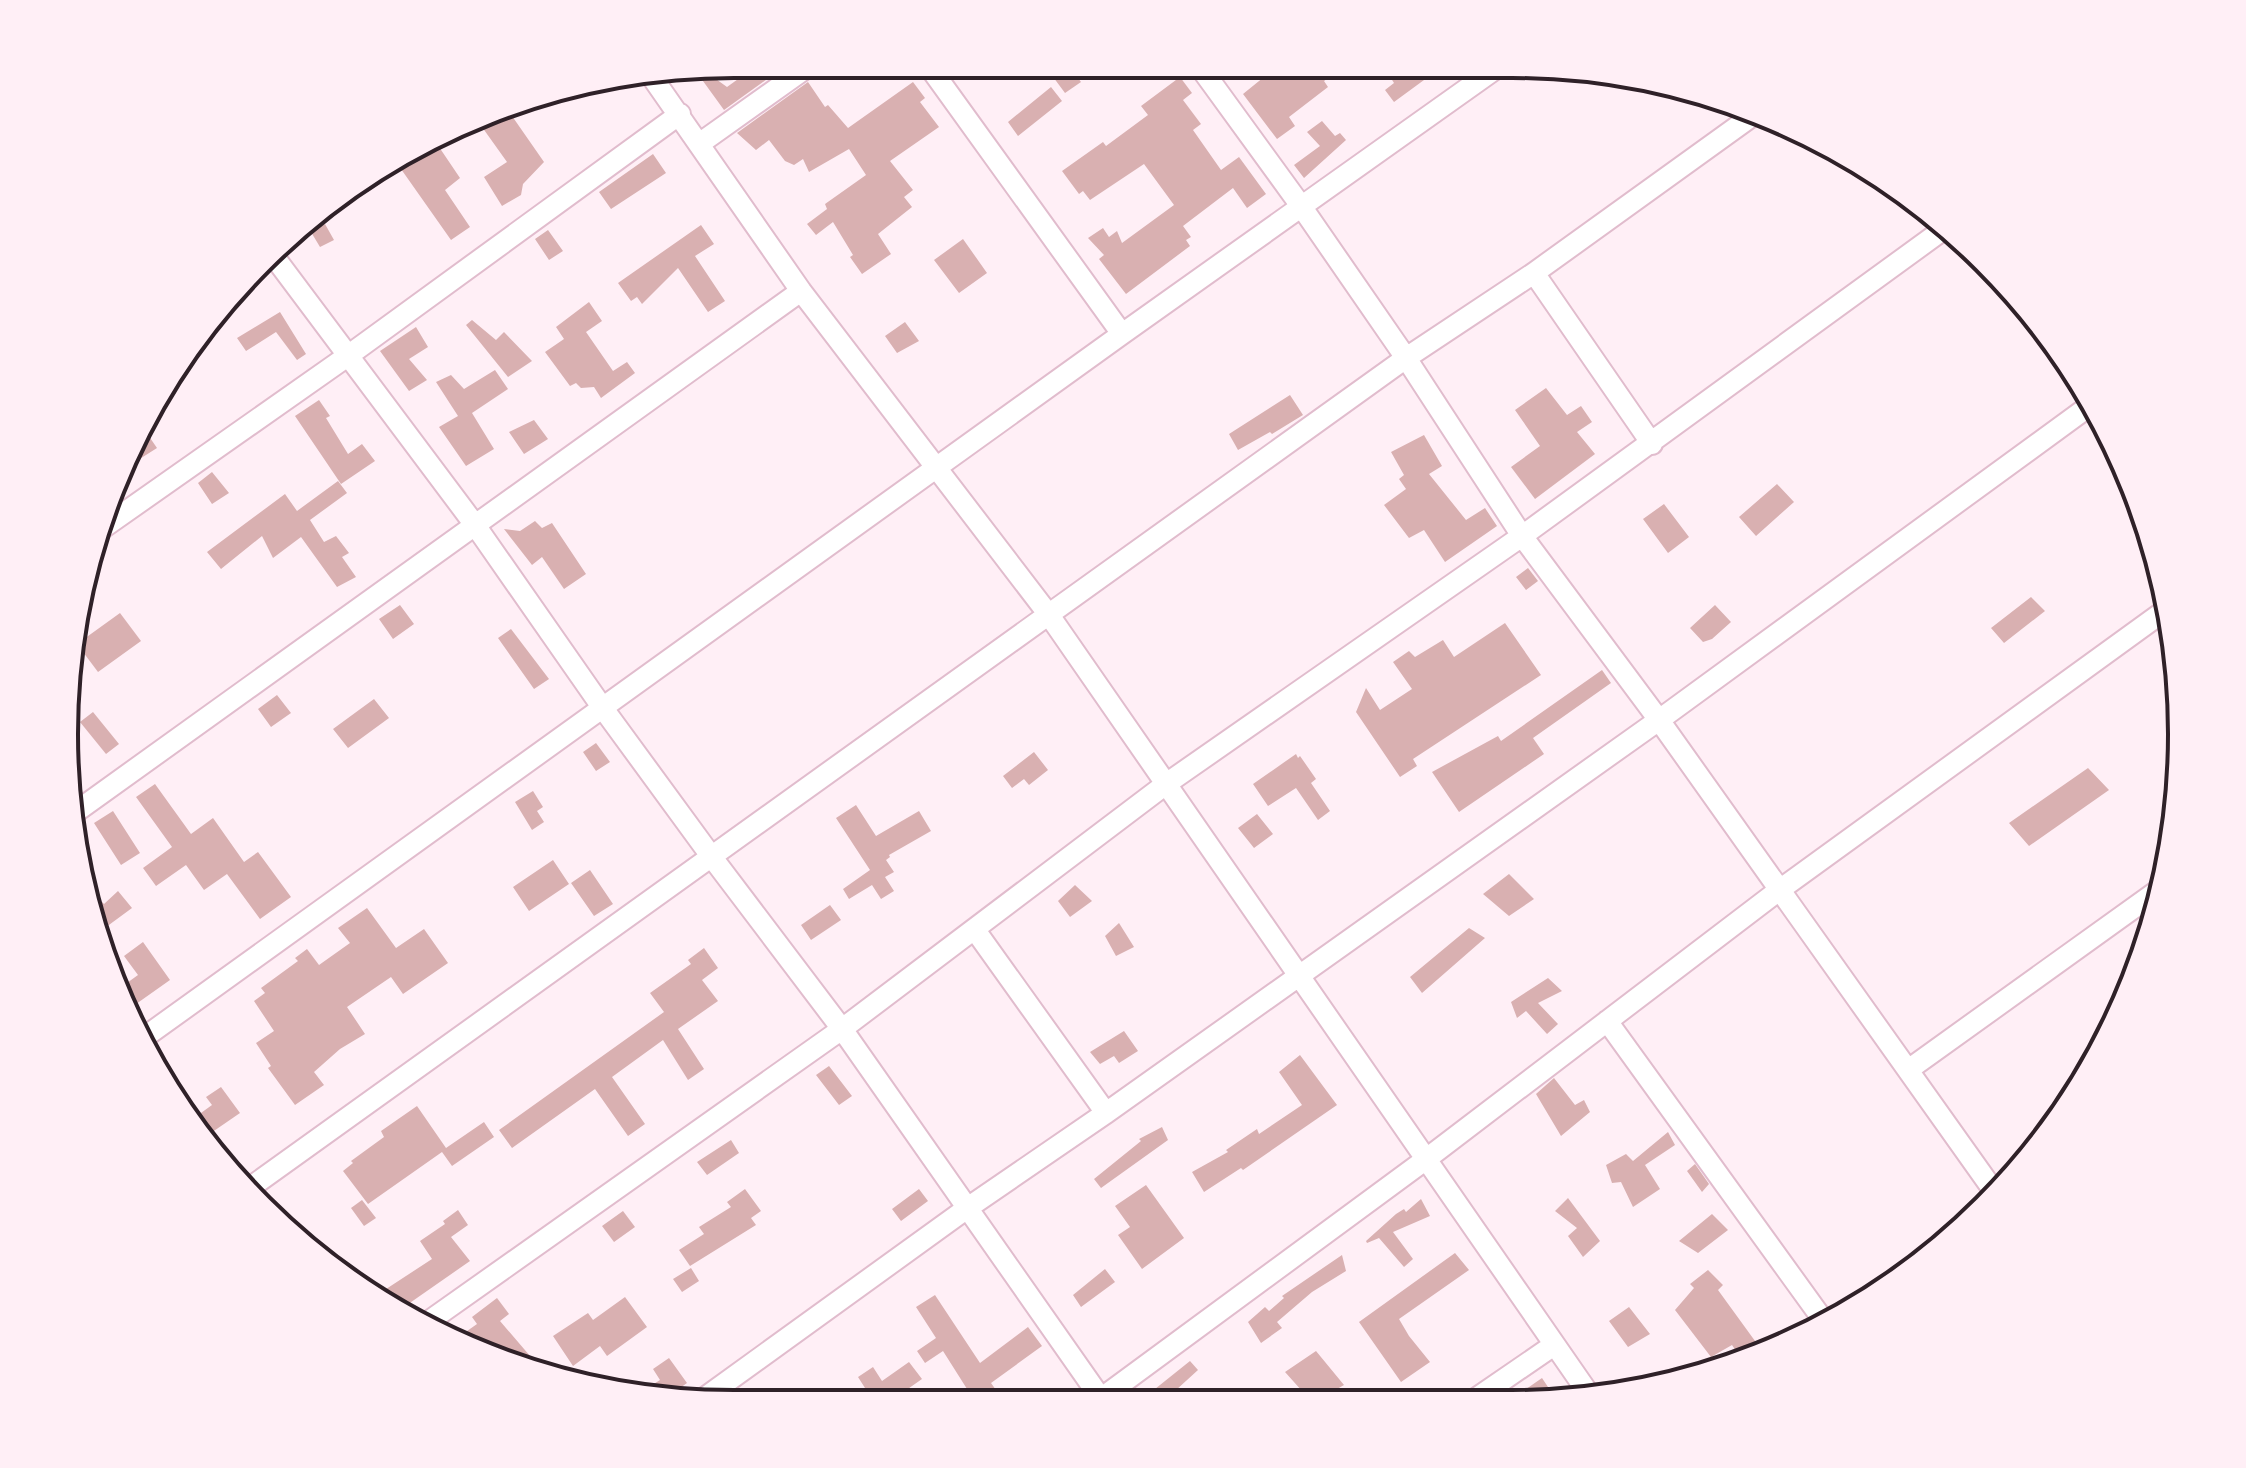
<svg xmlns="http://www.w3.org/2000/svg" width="2246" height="1468" font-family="'Fira Sans Condensed',sans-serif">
  <rect width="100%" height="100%" fill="#ffeff6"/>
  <path fill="#d9b0b1" d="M 759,64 L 788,64 L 724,110 L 695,70 L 702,69 L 727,87 Z
    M 1045,66 L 1069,66 L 1081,82 L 1065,93 Z
    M 1275,68 L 1341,68 L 1324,81 L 1328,87 L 1289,117 L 1295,126 L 1277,139 L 1243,94 Z
    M 1400,68 L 1416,69 L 1439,69 L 1394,102 L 1385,90 L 1394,83 L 1389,75 Z
    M 1180,77 L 1192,93 L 1183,100 L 1201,124 L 1193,130 L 1221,170 L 1239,157 L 1266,194 L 1247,208 L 1233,188 L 1183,226 L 1191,237 L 1186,240 L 1190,246 L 1126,294 L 1099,259 L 1104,255 L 1088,238 L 1103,228 L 1109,237 L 1117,231 L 1122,243 L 1174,205 L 1144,164 L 1090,200 L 1083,191 L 1079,194 L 1062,171 L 1103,142 L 1106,146 L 1148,115 L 1141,106 Z
    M 808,82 L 825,107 L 828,105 L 848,128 L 913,82 L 925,98 L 920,102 L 939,127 L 890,161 L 913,190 L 904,197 L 912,207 L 878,234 L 891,254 L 862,274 L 850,257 L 853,255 L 833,222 L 816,235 L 807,224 L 827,209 L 825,204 L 866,175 L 849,149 L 809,172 L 803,159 L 794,165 L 785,161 L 769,140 L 756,150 L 737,133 Z
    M 1051,87 L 1062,101 L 1018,136 L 1008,122 Z
    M 505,106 L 544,162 L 523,184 L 521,195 L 502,206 L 484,177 L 507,162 L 477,120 Z
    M 1322,121 L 1335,136 L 1340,133 L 1346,140 L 1304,178 L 1294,165 L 1320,146 L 1307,132 Z
    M 435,141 L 460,178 L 445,190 L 470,227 L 451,240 L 401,169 L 368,192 L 359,179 Z
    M 653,154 L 666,173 L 611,209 L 599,192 Z
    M 325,224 L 334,240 L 320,247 L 311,232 Z
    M 701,225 L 714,244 L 695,256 L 725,301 L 708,312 L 678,268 L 642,304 L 637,297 L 631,301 L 618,283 Z
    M 548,230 L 563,251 L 549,260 L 535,239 Z
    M 963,239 L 987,273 L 959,293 L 934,260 Z
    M 589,302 L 602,321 L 586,332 L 613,371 L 627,362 L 635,373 L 601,398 L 594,387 L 581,388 L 576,383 L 570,386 L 545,352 L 564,339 L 556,327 Z
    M 280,312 L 306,354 L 297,360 L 276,332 L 246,351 L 237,338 Z
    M 472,320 L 496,340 L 504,332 L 532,361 L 508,377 L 466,325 Z
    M 905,322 L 919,341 L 897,353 L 885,336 Z
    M 416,327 L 428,347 L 409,359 L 427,380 L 409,391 L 380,351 Z
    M 495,370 L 508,389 L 472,413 L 494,449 L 466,466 L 439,427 L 458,416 L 436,382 L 451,375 L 464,389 Z
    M 1546,388 L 1567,415 L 1581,406 L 1592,422 L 1577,432 L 1595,454 L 1535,499 L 1511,467 L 1540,446 L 1515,410 Z
    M 1290,395 L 1303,415 L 1272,434 L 1270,432 L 1238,450 L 1229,434 Z
    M 319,400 L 330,416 L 326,418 L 348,454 L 362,444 L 375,461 L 341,484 L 295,416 Z
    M 534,420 L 548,439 L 524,454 L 509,432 Z
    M 146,432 L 157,448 L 127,467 L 137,449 Z
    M 1424,435 L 1442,466 L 1429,474 L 1466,520 L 1485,508 L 1497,526 L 1445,562 L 1424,530 L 1409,538 L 1384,505 L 1406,489 L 1399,479 L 1404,475 L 1391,452 Z
    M 212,472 L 229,493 L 212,504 L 198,483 Z
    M 338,481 L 347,493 L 310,520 L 324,542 L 336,536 L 349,553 L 342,557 L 356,577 L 337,587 L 301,537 L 273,558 L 262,536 L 221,569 L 207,552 L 285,494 L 297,511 Z
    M 1777,484 L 1794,502 L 1756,536 L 1739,517 Z
    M 1664,504 L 1689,537 L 1668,553 L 1643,519 Z
    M 535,521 L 542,528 L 552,523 L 586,574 L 564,589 L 542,557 L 532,565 L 504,529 L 520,531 Z
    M 1528,568 L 1538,581 L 1526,590 L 1516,577 Z
    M 2031,597 L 2045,611 L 2004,643 L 1991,628 Z
    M 400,605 L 414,624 L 393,639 L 379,619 Z
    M 1715,605 L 1731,622 L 1712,639 L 1703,642 L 1690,628 Z
    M 120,613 L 141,641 L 98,672 L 77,644 Z
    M 1505,623 L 1541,675 L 1413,759 L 1417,766 L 1400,777 L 1356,712 L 1366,688 L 1380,710 L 1412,689 L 1393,662 L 1409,651 L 1415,657 L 1443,640 L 1454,657 Z
    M 511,629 L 549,679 L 534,689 L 498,638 Z
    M 1602,670 L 1611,683 L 1533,738 L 1544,754 L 1459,812 L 1432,772 L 1498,736 L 1501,741 Z
    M 277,695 L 291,713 L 271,727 L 258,709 Z
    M 374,699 L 389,718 L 348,748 L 333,729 Z
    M 93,712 L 119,744 L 106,754 L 80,722 Z
    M 596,743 L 610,762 L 596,771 L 583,752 Z
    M 1034,752 L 1048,770 L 1029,785 L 1024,779 L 1012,788 L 1003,776 Z
    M 1296,754 L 1298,758 L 1300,756 L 1316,779 L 1311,783 L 1330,811 L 1318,820 L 1296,788 L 1268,806 L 1253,784 Z
    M 2088,768 L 2109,790 L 2029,846 L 2009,823 Z
    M 155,784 L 191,834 L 213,818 L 244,862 L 258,852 L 291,897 L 260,919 L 227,874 L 204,890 L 186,865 L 156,886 L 143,868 L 172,847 L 136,797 Z
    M 533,791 L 543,807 L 537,811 L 544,822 L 532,830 L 515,802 Z
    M 856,805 L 876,836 L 919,811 L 931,831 L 889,855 L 890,857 L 886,860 L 894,872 L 885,877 L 894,891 L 881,899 L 872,885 L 849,899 L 843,889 L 870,870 L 836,818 Z
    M 113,811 L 140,853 L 121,865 L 94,823 Z
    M 1257,814 L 1273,834 L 1254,848 L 1238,828 Z
    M 553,860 L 569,884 L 529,911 L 513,887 Z
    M 590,870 L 613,904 L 594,916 L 571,883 Z
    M 1509,874 L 1534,899 L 1509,916 L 1483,894 Z
    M 1075,885 L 1092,901 L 1070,917 L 1058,901 Z
    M 118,891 L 132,908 L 98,933 L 89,912 L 102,902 L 104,904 Z
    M 830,905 L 841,920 L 811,940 L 801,925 Z
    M 367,908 L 396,948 L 424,929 L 448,963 L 403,994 L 391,977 L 347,1007 L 365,1034 L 340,1049 L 314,1072 L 324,1085 L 295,1105 L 268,1068 L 271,1066 L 256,1043 L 274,1031 L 254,1001 L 265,993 L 261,988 L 298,961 L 295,958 L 307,949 L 319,965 L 350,943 L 338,928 Z
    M 1119,923 L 1134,947 L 1116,956 L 1105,936 Z
    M 1469,928 L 1485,938 L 1422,993 L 1410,977 Z
    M 143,942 L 170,980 L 129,1009 L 120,988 L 138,975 L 124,956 Z
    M 704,948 L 718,968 L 702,980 L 718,1001 L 678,1029 L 704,1069 L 688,1080 L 663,1040 L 612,1077 L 645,1124 L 628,1136 L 595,1089 L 512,1148 L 499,1130 L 664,1012 L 650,993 L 691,964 L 688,960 Z
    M 1548,978 L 1562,991 L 1538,1003 L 1558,1024 L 1547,1034 L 1526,1011 L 1517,1018 L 1511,1002 Z
    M 1124,1031 L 1138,1051 L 1119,1063 L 1114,1056 L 1100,1064 L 1090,1052 Z
    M 1300,1055 L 1337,1105 L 1243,1170 L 1241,1168 L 1204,1192 L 1192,1172 L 1228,1152 L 1226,1150 L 1257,1129 L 1259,1134 L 1302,1105 L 1279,1072 Z
    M 829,1066 L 852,1096 L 839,1105 L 816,1075 Z
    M 1554,1078 L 1575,1105 L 1584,1100 L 1590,1112 L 1561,1136 L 1536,1094 Z
    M 221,1087 L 240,1113 L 208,1135 L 194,1118 L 212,1105 L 206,1097 Z
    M 417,1106 L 446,1148 L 484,1122 L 494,1137 L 452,1166 L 442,1152 L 368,1204 L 343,1171 L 353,1163 L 351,1161 L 384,1137 L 381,1131 Z
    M 1162,1127 L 1168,1140 L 1101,1188 L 1094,1179 L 1141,1141 L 1139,1139 Z
    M 1668,1132 L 1675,1145 L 1645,1165 L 1660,1189 L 1633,1207 L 1621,1182 L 1612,1183 L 1606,1165 L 1626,1154 L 1633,1161 Z
    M 731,1140 L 739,1153 L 707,1175 L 697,1162 Z
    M 1695,1164 L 1709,1184 L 1702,1192 L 1687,1171 Z
    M 1146,1185 L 1184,1238 L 1142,1269 L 1118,1235 L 1130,1227 L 1115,1206 Z
    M 745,1189 L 761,1211 L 751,1218 L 756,1225 L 690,1266 L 679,1250 L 704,1234 L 699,1227 L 731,1207 L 727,1202 Z
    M 919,1189 L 928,1201 L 901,1221 L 892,1209 Z
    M 1568,1198 L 1600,1241 L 1583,1257 L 1568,1236 L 1577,1228 L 1555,1211 Z
    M 1421,1199 L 1430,1216 L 1393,1232 L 1413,1259 L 1404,1267 L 1379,1238 L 1367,1243 L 1366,1241 L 1396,1214 L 1404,1209 L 1406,1212 Z
    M 362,1200 L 376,1218 L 364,1226 L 351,1208 Z
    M 458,1210 L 468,1225 L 451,1237 L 470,1261 L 404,1307 L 380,1293 L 432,1259 L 420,1241 L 445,1224 L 443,1221 Z
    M 623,1211 L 635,1227 L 614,1242 L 602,1226 Z
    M 1712,1214 L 1728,1230 L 1698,1253 L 1679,1241 Z
    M 1455,1253 L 1469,1270 L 1399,1319 L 1409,1336 L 1430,1362 L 1401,1382 L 1359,1322 Z
    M 1342,1255 L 1346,1271 L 1312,1292 L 1277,1322 L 1282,1328 L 1261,1343 L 1248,1322 L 1265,1307 L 1269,1311 L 1284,1298 L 1282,1296 Z
    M 691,1268 L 699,1281 L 682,1292 L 673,1279 Z
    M 1105,1269 L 1115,1282 L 1081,1307 L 1073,1295 Z
    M 1708,1270 L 1723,1285 L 1718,1290 L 1763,1352 L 1742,1360 L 1732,1345 L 1711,1357 L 1675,1310 L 1694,1288 L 1690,1284 Z
    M 935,1295 L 980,1363 L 1028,1327 L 1042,1346 L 991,1383 L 1003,1400 L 974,1400 L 943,1351 L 925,1363 L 917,1351 L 936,1338 L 916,1307 Z
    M 625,1297 L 647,1327 L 607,1356 L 600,1346 L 573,1366 L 553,1336 L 588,1313 L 593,1320 Z
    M 497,1298 L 509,1314 L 500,1321 L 542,1370 L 483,1354 L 476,1343 L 469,1348 L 460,1336 L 477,1324 L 472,1317 Z
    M 1629,1307 L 1650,1334 L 1628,1347 L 1609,1321 Z
    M 1316,1351 L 1344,1385 L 1316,1401 L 1311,1401 L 1285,1372 Z
    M 669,1358 L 687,1383 L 666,1398 L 657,1398 L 649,1387 L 660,1380 L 653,1369 Z
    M 1190,1361 L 1198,1370 L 1164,1401 L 1140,1401 Z
    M 909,1362 L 922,1379 L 902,1393 L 907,1400 L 872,1399 L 858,1377 L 873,1367 L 882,1381 Z
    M 1542,1378 L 1558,1402 L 1528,1402 L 1522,1392 Z"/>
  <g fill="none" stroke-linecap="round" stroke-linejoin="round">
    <defs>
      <path id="street" d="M 928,65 L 1122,334
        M 1200,67 L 1301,206 L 1406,358 L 1522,536 L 1659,720 L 1996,1194
        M 652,77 L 801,291 L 1049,615 L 1591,1397
        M 699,144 L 810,65
        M 275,258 L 475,525 L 602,707 L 711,856 L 842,1029 L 1102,1400
        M 1534,273 L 1652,444
        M 97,532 L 349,355 L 680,114
        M 77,811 L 801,291
        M 975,930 L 1106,1113
        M 1607,1021 L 1826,1324
        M 142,1039 L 1122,334 L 1495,69
        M 1908,1070 L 2160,889
        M 251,1187 L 1406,358 L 1534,273 L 1752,116
        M 428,1322 L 842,1029 L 1166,784 L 1522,536 L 1948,226
        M 703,1399 L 966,1209 L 1106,1113 L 1659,720 L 2092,404
        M 1099,1400 L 1425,1160 L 1778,891 L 2167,609
        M 1471,1402 L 1554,1345"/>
    </defs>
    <use href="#street" stroke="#e1bccd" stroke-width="24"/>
    <use href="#street" stroke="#fff" stroke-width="20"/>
  </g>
  <path d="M0 0H2246V1468H0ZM734 78H1512A656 656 0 0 1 2168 734V734A656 656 0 0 1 1512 1390H734A656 656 0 0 1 78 734V734A656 656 0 0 1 734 78Z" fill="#ffeff6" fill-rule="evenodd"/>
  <path fill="none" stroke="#2f2128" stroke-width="4" d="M734 78H1512A656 656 0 0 1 2168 734V734A656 656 0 0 1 1512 1390H734A656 656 0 0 1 78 734V734A656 656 0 0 1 734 78Z"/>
</svg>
